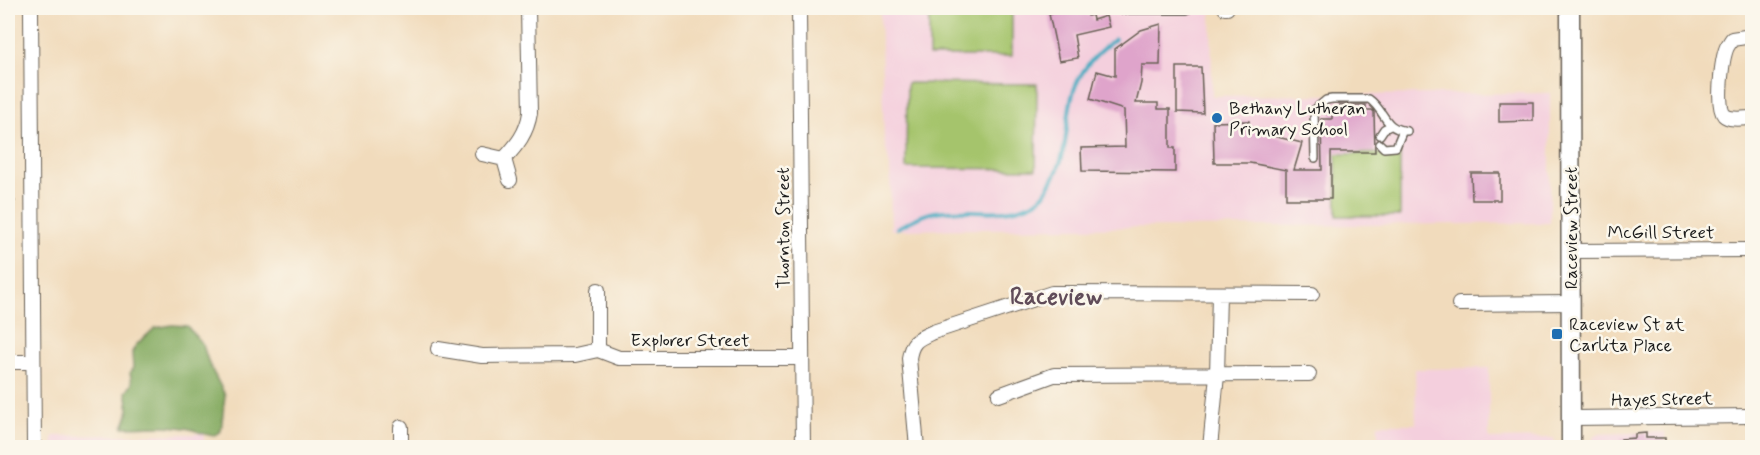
<svg xmlns="http://www.w3.org/2000/svg" width="1760" height="455" font-family="Mynerve,sans-serif">
  <rect width="100%" height="100%" fill="#fbf7ec"/>
  <filter id="ink" filterUnits="userSpaceOnUse"><feTurbulence type="fractalNoise" baseFrequency=".0167" numOctaves="2"/><feDisplacementMap in="SourceGraphic" scale="12" xChannelSelector="R" yChannelSelector="G"/><feConvolveMatrix kernelMatrix="1 2 1 2 8 2 1 2 1" color-interpolation-filters="sRGB"/></filter>
  <filter id="wash" filterUnits="userSpaceOnUse"><feTurbulence type="fractalNoise" baseFrequency=".008" numOctaves="4" result="noise"/><feDisplacementMap in="SourceGraphic" scale="24" xChannelSelector="R" yChannelSelector="G"/><feGaussianBlur stdDeviation="1.35" result="paint"/><feColorMatrix in="noise" values="0 0 0 0 0 0 0 0 0 0 0 0 0 0 0 0 0 1.4 0 .05"/><feComposite in="paint" operator="in"/></filter>
  <g filter="url(#wash)">
    <rect width="100%" height="100%" fill="#f1dbbc"/>
    <path fill="#f4cfdd" d="M 880,8 L 1211,8 L 1212,96 L 1550,93 L 1550,223 L 891,230 L 890,167 L 884,140 Z
      M 1489,368 L 1489,439 L 1554,438 L 1554,447 L 1378,447 L 1378,424 L 1416,424 L 1415,369 Z
      M 1665,432 L 1665,447 L 1593,447 L 1593,436 L 1597,434 Z
      M 204,434 L 204,447 L 53,447 L 53,436 Z"/>
    <path fill="#a5c46c" stroke="#607044" stroke-width="1.5" d="M 929,8 L 1012,8 L 1012,56 L 929,56 Z
      M 907,83 L 1037,84 L 1036,169 L 906,168 Z
      M 1400,153 L 1400,216 L 1337,216 L 1336,154 Z"/>
    <path fill="#84aa60" stroke="#50633e" stroke-width="1.5" d="M 172,325 L 187,326 L 203,345 L 209,364 L 225,395 L 221,431 C 213,440 201,432 190,429 C 170,424 145,427 123,427 C 130,414 129,405 126,392 L 132,384 L 130,372 L 133,368 L 132,352 L 136,345 L 155,328 Z"/>
    <g fill="none" stroke-linecap="round" stroke-linejoin="round">
      <path stroke="#41abc1" stroke-width="4" d="M 897,228 C 909,222 922,214 935,212 C 968,207 1003,219 1035,202 C 1043,198 1048,189 1052,181 C 1070,150 1064,124 1073,93 C 1080,70 1097,52 1115,39"/>
    </g>
    <g id="blocks">
      <path fill="#dfa4cb" d="M 1054,8 L 1084,8 L 1088,16 L 1092,15 L 1093,20 L 1106,16 L 1109,27 L 1074,35 L 1078,58 L 1059,61 L 1049,14 L 1056,11 Z
        M 1161,24 L 1160,65 L 1142,65 L 1141,83 L 1136,103 L 1158,103 L 1158,109 L 1170,109 L 1170,148 L 1175,148 L 1175,172 L 1082,171 L 1081,148 L 1125,147 L 1124,110 L 1090,99 L 1097,71 L 1115,76 L 1115,49 L 1141,30 Z
        M 1177,67 L 1201,67 L 1203,113 L 1177,112 Z
        M 1499,102 L 1533,102 L 1533,121 L 1499,122 Z
        M 1340,105 L 1366,105 L 1366,110 L 1372,110 L 1374,112 L 1375,152 L 1331,152 L 1331,199 L 1286,199 L 1286,170 L 1250,163 L 1214,163 L 1213,122 L 1249,121 L 1249,130 L 1302,143 L 1294,170 L 1322,170 L 1321,119 L 1332,119 L 1332,110 L 1340,110 Z
        M 1471,173 L 1500,173 L 1500,200 L 1472,200 Z
        M 1646,433 L 1646,438 L 1665,438 L 1665,447 L 1621,447 L 1621,439 L 1635,438 L 1635,434 Z"/>
    </g>
  </g>
  <g filter="url(#ink)">
    <use href="#blocks" fill-opacity="0" stroke="#675f54" stroke-width="1.5"/>
    <g fill="none" stroke-linecap="round" stroke-linejoin="round">
      <defs>
        <path id="service" d="M 1108,8 L 1109,10 L 1187,10 L 1187,8
          M 1380,135 L 1384,129 L 1390,126
          M 1380,144 L 1384,148 L 1396,147 L 1403,130
          M 1315,158 L 1314,110 L 1326,100 L 1332,99 L 1369,99 C 1386,111 1383,129 1407,131"/>
        <path id="minor" d="M 31,8 L 34,448
          M 799,8 L 803,448
          M 1225,8 L 1227,8
          M 1752,36 L 1732,39 C 1732,39 1727,47 1727,47 C 1722,58 1716,106 1724,115 C 1730,121 1745,118 1752,118
          M 482,154 L 504,159 L 510,180
          M 504,159 C 517,145 527,133 530,113 L 528,8
          M 1571,251 L 1752,250
          M 1459,304 L 1571,303
          M 438,349 L 482,356 L 575,355 L 598,350 L 619,358 L 802,358
          M 598,350 L 598,290
          M 8,362 L 33,362
          M 999,395 L 1054,375 L 1309,374
          M 1571,418 L 1752,416
          M 401,427 L 401,448
          M 917,448 L 909,358 C 912,340 918,339 933,332 L 1052,293 L 1312,294
          M 1210,448 L 1217,375 L 1219,294"/>
        <path id="tertiary" d="M 1570,8 L 1571,448"/>
      </defs>
      <use href="#service" stroke="#675f54" stroke-width="10"/>
      <use href="#minor" stroke="#675f54" stroke-width="16"/>
      <use href="#tertiary" stroke="#675f54" stroke-width="21"/>
      <path stroke="#675f54" stroke-width="2" stroke-dasharray="1.5 4.5" stroke-linecap="butt" d="M 8,202 L 16,201"/>
      <use href="#service" stroke="#fff" stroke-width="7"/>
      <use href="#minor" stroke="#fff" stroke-width="14"/>
      <use href="#tertiary" stroke="#fff" stroke-width="18"/>
    </g>
  </g>
  <g fill="#1f6fb2" stroke="#fbf7ec" stroke-width="2">
    <circle cx="1217" cy="118" r="6"/>
    <rect x="1551" y="328" width="12" height="12" rx="3"/>
  </g>
  <g text-anchor="middle" stroke-width="5" stroke-linejoin="round" paint-order="stroke">
    <g font-size="18" fill="#1c1c1c" stroke="#fbf7ec" text-anchor="start">
      <text x="1229" y="114">Bethany Lutheran<tspan x="1229" dy="21">Primary School</tspan></text>
      <text x="1569" y="330">Raceview St at<tspan x="1569" dy="21">Carlita Place</tspan></text>
    </g>
    <g font-size="18" fill="#1c1c1c" stroke="#fbf7ec">
      <text transform="translate(783 228) rotate(-90)" y="6">Thornton Street</text>
      <text transform="translate(1571 228) rotate(-90)" y="6">Raceview Street</text>
      <text x="1661" y="238">McGill Street</text>
      <text x="690" y="346">Explorer Street</text>
      <text transform="translate(1662 399) rotate(-1)" y="6">Hayes Street</text>
    </g>
    <g font-size="24" font-weight="bold" fill="#604c59" stroke="#fbf7ec">
      <text x="1056" y="304">Raceview</text>
    </g>
  </g>
  <rect width="1760" height="455" fill="none" stroke="#fbf7ec" stroke-width="30"/>
</svg>
